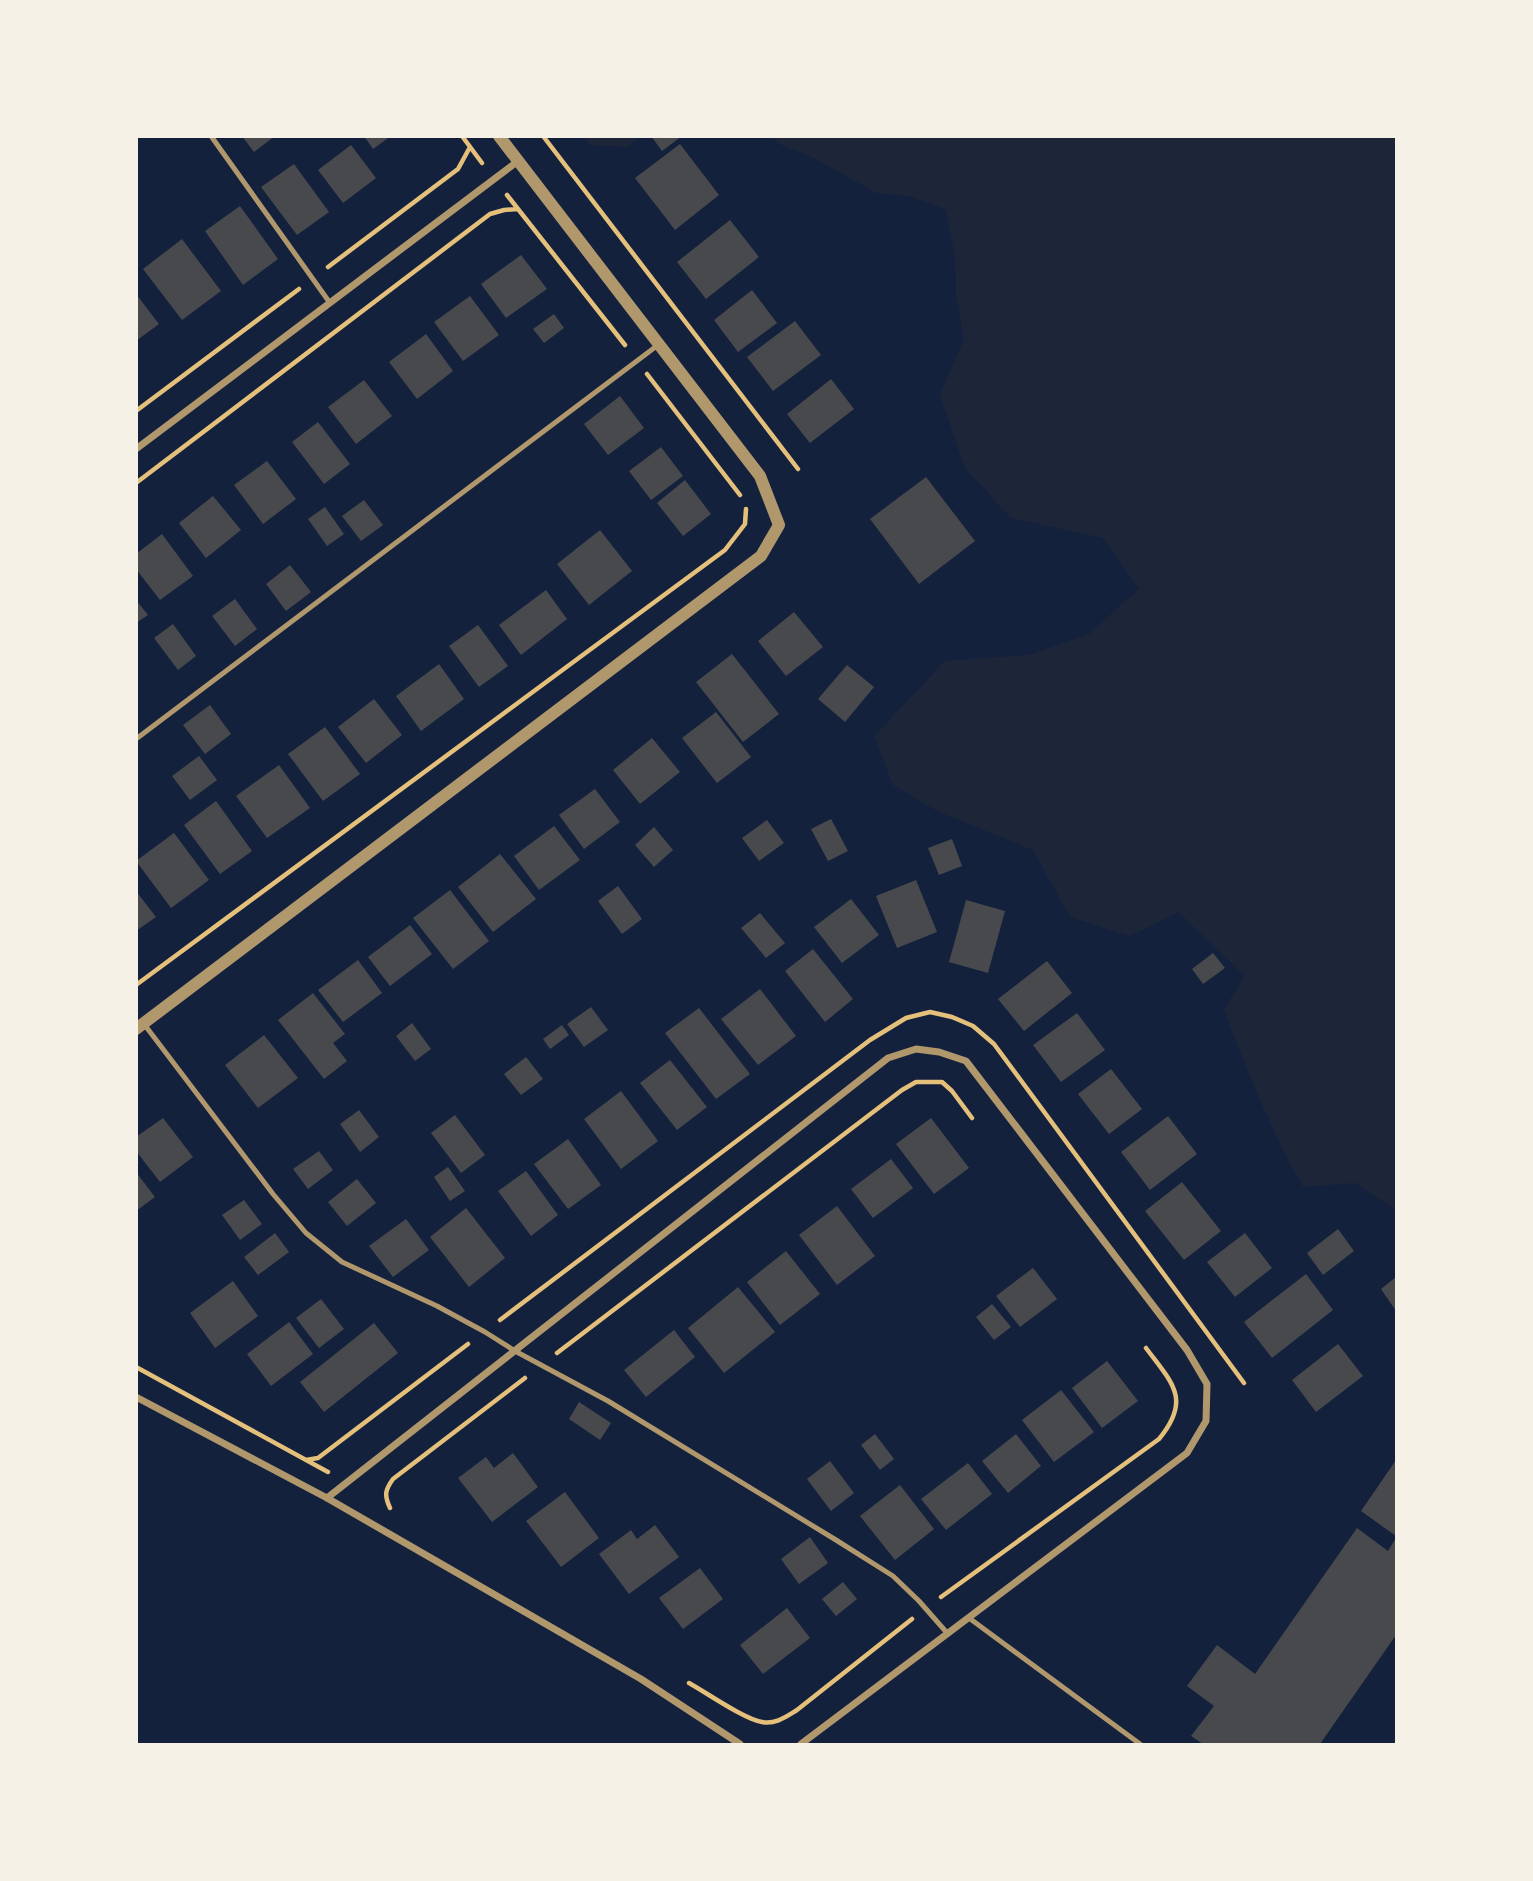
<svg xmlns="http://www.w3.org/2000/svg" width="1533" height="1881" font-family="Helvetica,sans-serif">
  <rect width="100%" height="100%" fill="#14213d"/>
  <path fill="#1d2539" d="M 585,137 L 638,137 L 628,147 L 590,145 Z
    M 773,137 L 1396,137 L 1396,1210 L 1355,1183 L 1303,1187 C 1271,1130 1246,1070 1224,1009 L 1245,976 L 1178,912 L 1130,936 L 1070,917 L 1033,850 L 939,812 L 893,785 L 874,736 L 945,661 L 1029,655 L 1089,634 L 1139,589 L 1103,538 L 1011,518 L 965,468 L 940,395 L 964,339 L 956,294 L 955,256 L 945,209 L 908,196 L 876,193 L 812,157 L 779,144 Z"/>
  <path fill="#48494c" d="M 242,136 L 275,136 L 254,152 Z
    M 364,136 L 391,136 L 373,149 Z
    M 651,136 L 682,136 L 662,151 Z
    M 680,144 L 719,195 L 675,230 L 635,178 Z
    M 351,145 L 376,178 L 343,203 L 318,170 Z
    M 294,164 L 329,212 L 297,235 L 261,187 Z
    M 240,206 L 278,259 L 243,285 L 205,231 Z
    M 730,220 L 759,257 L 706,299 L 677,262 Z
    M 182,239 L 221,291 L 182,320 L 143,269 Z
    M 521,255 L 547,289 L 506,318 L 481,284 Z
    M 752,290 L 777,323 L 738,352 L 714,320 Z
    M 136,294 L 159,324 L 136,341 Z
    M 470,296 L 499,335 L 463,361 L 434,322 Z
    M 554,314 L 564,328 L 544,343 L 533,329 Z
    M 795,321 L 821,355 L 773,391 L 747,357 Z
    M 426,334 L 453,371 L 417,399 L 389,362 Z
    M 831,379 L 854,409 L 810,443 L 787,414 Z
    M 364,380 L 392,416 L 356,444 L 328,407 Z
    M 620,396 L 644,428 L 608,455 L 584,424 Z
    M 318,422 L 350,464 L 324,484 L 292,442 Z
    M 661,447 L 683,476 L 651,500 L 629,471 Z
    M 267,461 L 296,499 L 263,524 L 234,485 Z
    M 926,477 L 975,541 L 919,584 L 870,519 Z
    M 685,480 L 711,514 L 683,536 L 657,503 Z
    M 213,496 L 241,530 L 206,558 L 179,523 Z
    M 364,500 L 383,525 L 361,541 L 342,516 Z
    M 325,507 L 344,534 L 327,546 L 308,519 Z
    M 600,530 L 632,571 L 589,605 L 557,564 Z
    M 162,534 L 193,576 L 160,600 L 136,569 L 136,554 Z
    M 290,565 L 311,592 L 286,611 L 266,584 Z
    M 546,590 L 567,619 L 521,655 L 499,625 Z
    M 235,599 L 257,629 L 235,646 L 212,616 Z
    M 136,600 L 148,615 L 136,623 Z
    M 794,612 L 823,647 L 786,676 L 758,641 Z
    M 173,624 L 196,656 L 178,670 L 154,638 Z
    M 478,625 L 508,666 L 479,687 L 449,646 Z
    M 732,654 L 779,714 L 743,742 L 696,682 Z
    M 439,664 L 464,699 L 421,731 L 396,696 Z
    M 847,665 L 874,687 L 845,722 L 818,699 Z
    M 374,699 L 402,735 L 366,763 L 338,727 Z
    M 210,705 L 231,734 L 205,754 L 183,725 Z
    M 716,712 L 751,757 L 717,783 L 682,738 Z
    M 325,727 L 360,774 L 323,801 L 288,754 Z
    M 652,738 L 680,772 L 640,804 L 613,770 Z
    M 199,756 L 217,780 L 190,800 L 172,776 Z
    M 279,765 L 310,808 L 267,838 L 236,796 Z
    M 595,789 L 620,822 L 584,849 L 559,815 Z
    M 216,801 L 252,851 L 220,874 L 184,825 Z
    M 831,819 L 848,851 L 828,861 L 811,829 Z
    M 767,820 L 784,843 L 759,861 L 742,838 Z
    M 554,826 L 580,860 L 539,890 L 514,856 Z
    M 654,827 L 673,850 L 654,867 L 635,845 Z
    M 174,833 L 209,880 L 171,908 L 136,861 Z
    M 952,839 L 962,866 L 939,875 L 928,848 Z
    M 500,854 L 536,899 L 493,932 L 458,887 Z
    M 916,880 L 937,932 L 897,948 L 876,896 Z
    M 618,886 L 642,919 L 622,934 L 598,901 Z
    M 450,890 L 489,941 L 453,969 L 413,918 Z
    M 136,891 L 156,917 L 136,931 Z
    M 851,899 L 879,935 L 842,963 L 814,927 Z
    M 966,900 L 1005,911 L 988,973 L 949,962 Z
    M 760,913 L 785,943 L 766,958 L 741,928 Z
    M 410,925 L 432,954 L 390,986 L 368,957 Z
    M 813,949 L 853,999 L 825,1022 L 785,971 Z
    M 1213,953 L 1225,968 L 1203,984 L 1192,969 Z
    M 358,960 L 382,993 L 343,1022 L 318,990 Z
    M 1047,961 L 1072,993 L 1024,1031 L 998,999 Z
    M 760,989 L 796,1036 L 758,1065 L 721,1019 Z
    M 313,993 L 345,1034 L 333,1043 L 347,1061 L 324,1079 L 278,1020 Z
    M 591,1007 L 608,1030 L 584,1047 L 567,1024 Z
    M 699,1008 L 750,1074 L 716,1099 L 665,1033 Z
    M 1077,1013 L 1105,1050 L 1061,1082 L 1033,1045 Z
    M 412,1023 L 431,1049 L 415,1061 L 396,1036 Z
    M 562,1025 L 569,1035 L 550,1049 L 543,1039 Z
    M 264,1035 L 298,1078 L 258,1108 L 225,1065 Z
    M 526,1057 L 543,1079 L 521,1095 L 504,1074 Z
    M 670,1060 L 707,1107 L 677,1130 L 640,1083 Z
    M 1111,1069 L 1142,1109 L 1109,1134 L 1078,1094 Z
    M 621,1091 L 658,1141 L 621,1169 L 584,1119 Z
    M 359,1110 L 379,1137 L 360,1152 L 340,1124 Z
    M 455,1115 L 485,1155 L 461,1173 L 431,1133 Z
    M 1168,1116 L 1197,1154 L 1150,1190 L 1121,1152 Z
    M 163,1118 L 193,1157 L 160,1182 L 136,1151 L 136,1137 Z
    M 931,1118 L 969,1168 L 934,1194 L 896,1144 Z
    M 568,1139 L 601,1185 L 568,1209 L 534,1164 Z
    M 319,1151 L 333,1170 L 308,1189 L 293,1169 Z
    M 891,1159 L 913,1188 L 873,1218 L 851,1189 Z
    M 448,1167 L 465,1191 L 450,1201 L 434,1177 Z
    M 526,1171 L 558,1215 L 531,1236 L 498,1191 Z
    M 136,1172 L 155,1197 L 136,1211 Z
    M 357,1179 L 376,1203 L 347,1226 L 328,1202 Z
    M 1182,1182 L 1221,1231 L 1184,1260 L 1145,1211 Z
    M 244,1200 L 262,1224 L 240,1240 L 222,1215 Z
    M 837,1206 L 875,1256 L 837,1285 L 799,1235 Z
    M 466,1208 L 505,1258 L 469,1287 L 430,1237 Z
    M 406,1219 L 429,1250 L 393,1277 L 369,1246 Z
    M 1338,1229 L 1354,1251 L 1323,1275 L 1307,1253 Z
    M 275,1233 L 289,1252 L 258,1275 L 244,1257 Z
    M 1245,1233 L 1272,1268 L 1235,1297 L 1207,1262 Z
    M 786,1251 L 820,1294 L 780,1325 L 747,1282 Z
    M 1033,1268 L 1057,1299 L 1020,1327 L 996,1296 Z
    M 1306,1274 L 1333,1310 L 1272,1358 L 1244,1322 Z
    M 1396,1277 L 1396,1311 L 1381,1289 Z
    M 233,1281 L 258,1316 L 215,1348 L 190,1313 Z
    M 738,1287 L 775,1332 L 724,1373 L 688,1328 Z
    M 321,1299 L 344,1329 L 319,1348 L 296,1318 Z
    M 992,1304 L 1011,1327 L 994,1340 L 976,1317 Z
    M 289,1322 L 313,1354 L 271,1386 L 247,1354 Z
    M 374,1323 L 398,1353 L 324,1412 L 300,1382 Z
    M 674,1330 L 695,1357 L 646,1397 L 624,1370 Z
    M 1338,1344 L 1363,1376 L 1316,1412 L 1292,1380 Z
    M 1107,1361 L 1138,1401 L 1102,1428 L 1072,1388 Z
    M 1061,1390 L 1094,1432 L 1054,1462 L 1022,1420 Z
    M 579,1402 L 611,1423 L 600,1440 L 569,1419 Z
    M 875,1434 L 894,1459 L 880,1470 L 861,1445 Z
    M 1016,1434 L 1041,1466 L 1008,1493 L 982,1461 Z
    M 513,1453 L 538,1487 L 492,1522 L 458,1478 L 486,1457 L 494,1468 Z
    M 1396,1460 L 1396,1536 L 1361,1511 Z
    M 830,1461 L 854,1493 L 831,1511 L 807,1479 Z
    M 968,1463 L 992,1494 L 946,1530 L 921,1499 Z
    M 900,1485 L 934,1529 L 895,1560 L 860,1516 Z
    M 565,1492 L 599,1538 L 561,1567 L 526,1521 Z
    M 655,1525 L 679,1557 L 629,1594 L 599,1554 L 631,1530 L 637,1539 Z
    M 1357,1528 L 1388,1551 L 1396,1538 L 1396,1635 L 1320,1744 L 1203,1744 L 1191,1736 L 1214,1706 L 1187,1686 L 1217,1645 L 1255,1674 Z
    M 810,1537 L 828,1563 L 799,1584 L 781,1559 Z
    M 700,1568 L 723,1599 L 683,1629 L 659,1598 Z
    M 843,1582 L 857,1599 L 836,1616 L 822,1599 Z
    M 787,1608 L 810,1638 L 763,1674 L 740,1645 Z"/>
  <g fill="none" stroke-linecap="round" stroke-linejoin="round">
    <path stroke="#e5c07b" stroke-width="4.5" d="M 462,136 L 482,163
      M 543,136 L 798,469
      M 507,195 L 625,345
      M 328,267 L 458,169 L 470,147
      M 647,374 L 740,495
      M 136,411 L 299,289
      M 136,483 L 490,214 L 504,210 L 517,209
      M 136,985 L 725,550 L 745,524 L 746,509
      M 500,1320 L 870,1040 L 906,1018 L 930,1012 L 952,1017 L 973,1026 L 994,1044 L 1244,1383
      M 557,1353 L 902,1090 L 916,1082 L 942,1082 L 952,1091 L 972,1118
      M 136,1367 L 328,1472
      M 306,1460 L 318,1458 L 468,1344
      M 390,1508 C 384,1495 385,1490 393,1479 L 525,1378
      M 941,1597 L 1159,1439 C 1192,1399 1172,1383 1146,1348
      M 689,1683 C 707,1693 744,1719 762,1722 C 775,1725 787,1716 797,1710 L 912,1619"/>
    <path stroke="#b1986c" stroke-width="5" d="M 211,136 L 330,303
      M 136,739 L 658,345
      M 144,1024 L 273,1194 L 306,1233 L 342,1262 L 437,1306 L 485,1332 L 515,1351 L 608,1401 L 836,1540 L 893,1576 L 919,1601 L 948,1634
      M 969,1618 L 1140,1744"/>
    <path stroke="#b1986c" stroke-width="7" d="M 136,449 L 518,161
      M 136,1397 L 327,1498 L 641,1679 L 740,1744
      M 327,1498 L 888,1058 L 916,1049 L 939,1052 L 966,1061 L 1187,1350 L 1207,1384 L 1206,1421 L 1187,1453 L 801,1744"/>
    <path stroke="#b1986c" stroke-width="12" d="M 136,1029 L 761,556 L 779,525 L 760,476 L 499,136"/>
  </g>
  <rect width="1533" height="1881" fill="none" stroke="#f6f1e7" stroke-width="276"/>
</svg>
